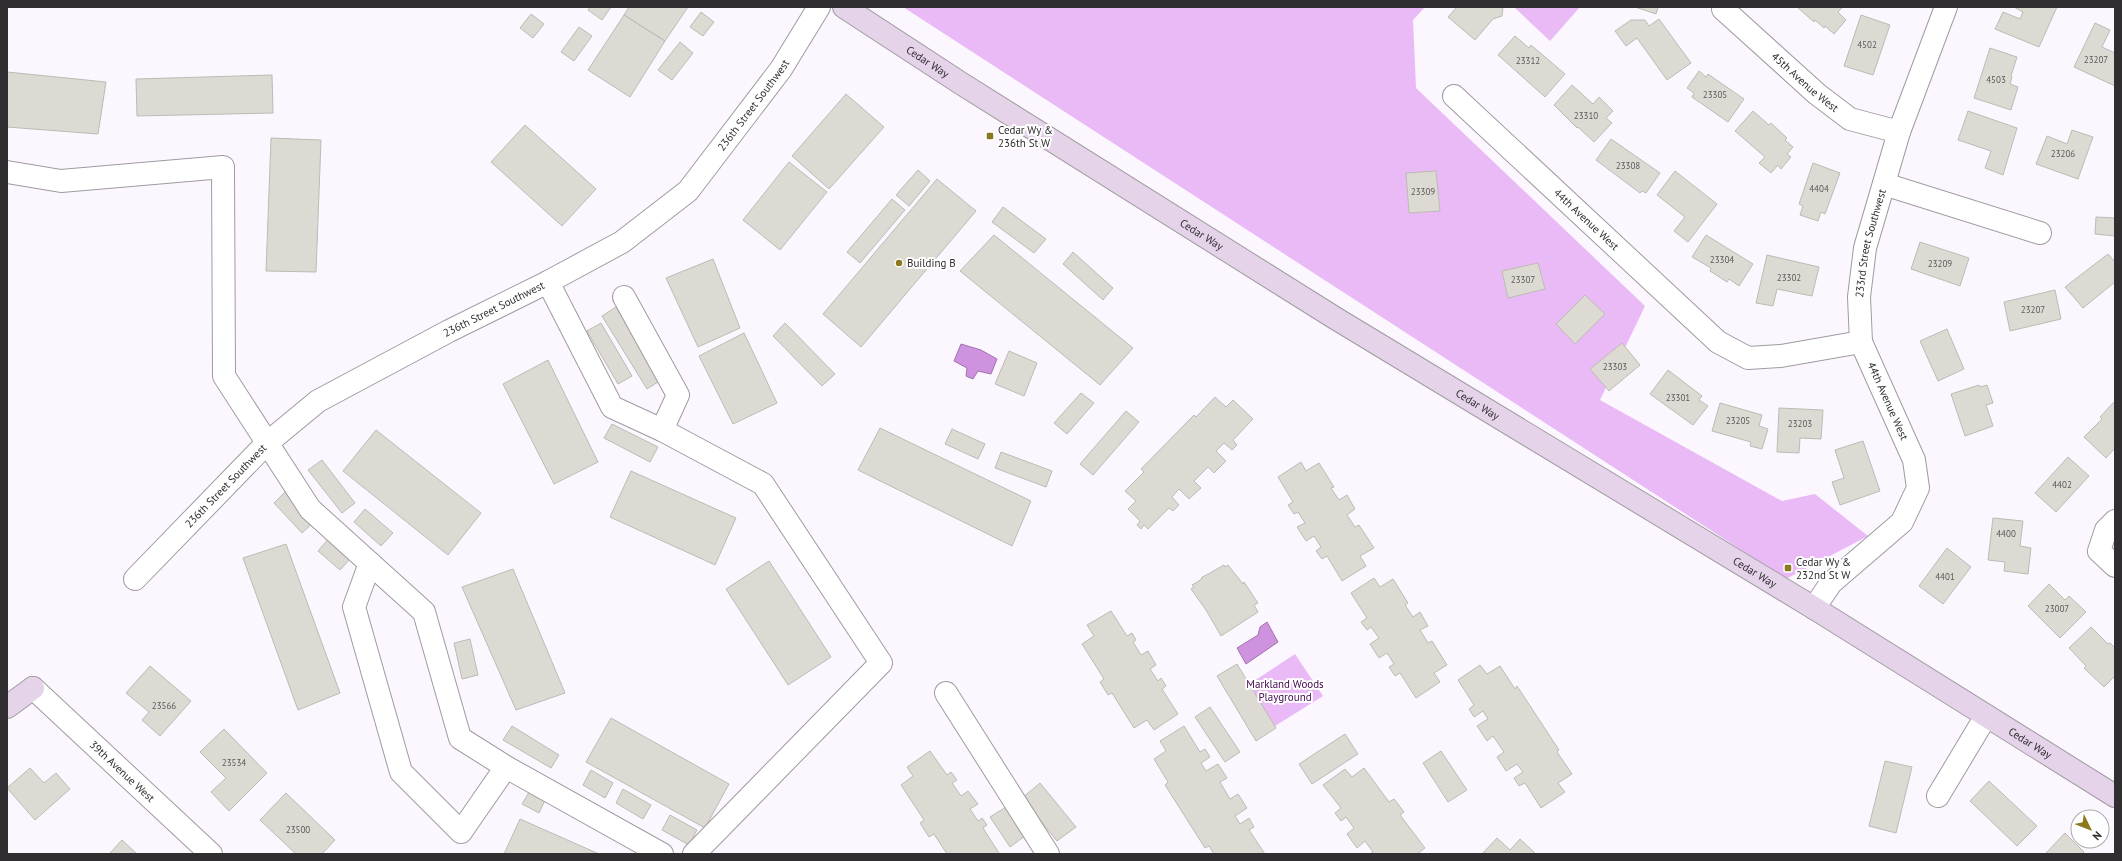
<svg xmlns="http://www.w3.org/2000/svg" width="2122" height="861" font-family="'PT Sans',sans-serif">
  <rect width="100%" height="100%" fill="#fcf7fe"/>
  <path fill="#e9baf6" d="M 903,7 L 1425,7 L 1413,20 L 1416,88 L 1645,306 L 1600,400 L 1782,501 L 1815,494 L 1868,536 L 1786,579 Z
    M 1514,7 L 1580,7 L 1550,41 Z
    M 1295,654 L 1323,696 L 1275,726 L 1248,685 Z"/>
  <path fill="#ce92de" stroke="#9f74aa" d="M 961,344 L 981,350 L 997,359 L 991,374 L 978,371 L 973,379 L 966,376 L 967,368 L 954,361 Z
    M 1267,622 L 1278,642 L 1246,664 L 1237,648 L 1258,635 L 1260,627 Z"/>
  <path fill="#dcdad3" stroke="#bcbbb4" d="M 590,7 L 611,7 L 602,20 L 588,10 Z
    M 629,7 L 688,7 L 665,41 L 624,15 Z
    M 1457,7 L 1503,7 L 1502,16 L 1493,19 L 1475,40 L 1448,17 Z
    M 1635,7 L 1658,7 L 1656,14 Z
    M 1797,7 L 1841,7 L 1842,8 L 1838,12 L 1846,20 L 1834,34 L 1825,26 L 1824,28 L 1815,20 L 1814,22 Z
    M 2014,7 L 2057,7 L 2039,47 L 1995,29 L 2003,12 L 2020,19 L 2023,12 Z
    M 701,12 L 714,22 L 703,36 L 690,27 Z
    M 531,14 L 544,24 L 533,38 L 520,28 Z
    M 624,15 L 665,41 L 630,97 L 588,70 Z
    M 1861,15 L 1890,25 L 1873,75 L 1844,66 Z
    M 1659,19 L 1691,63 L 1667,80 L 1637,38 L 1626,46 L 1615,31 L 1631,20 L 1645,20 L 1649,26 Z
    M 2095,23 L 2110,30 L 2102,47 L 2115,53 L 2115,86 L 2074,67 Z
    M 579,27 L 592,36 L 574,61 L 561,52 Z
    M 1515,36 L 1529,48 L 1531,45 L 1565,74 L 1545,97 L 1498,55 Z
    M 680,42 L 693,53 L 672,80 L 658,70 Z
    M 1990,48 L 2017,57 L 2011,76 L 2012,77 L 2010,84 L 2018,87 L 2011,110 L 1974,98 Z
    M 1699,71 L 1706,77 L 1708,74 L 1744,99 L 1728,122 L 1692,97 L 1694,93 L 1687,88 Z
    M 7,72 L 106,82 L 98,134 L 7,127 Z
    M 272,75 L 273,113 L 137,116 L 136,79 Z
    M 1572,85 L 1593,104 L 1599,97 L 1613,111 L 1606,118 L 1612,123 L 1594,142 L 1578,127 L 1577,128 L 1554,105 Z
    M 846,94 L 884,127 L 829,189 L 792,156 Z
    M 1753,111 L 1769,125 L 1771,123 L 1787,138 L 1785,140 L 1793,147 L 1787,154 L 1791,157 L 1781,169 L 1778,165 L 1771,173 L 1759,163 L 1765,157 L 1735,131 Z
    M 1968,111 L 2017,128 L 2003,175 L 1985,168 L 1991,151 L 1958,140 Z
    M 525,125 L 596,189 L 562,226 L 491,162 Z
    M 2072,130 L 2093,137 L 2078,179 L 2036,164 L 2047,136 L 2067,144 Z
    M 271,138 L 321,140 L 316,272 L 266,271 Z
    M 1611,139 L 1660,173 L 1646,193 L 1642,191 L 1640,193 L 1596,160 Z
    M 789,162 L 827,192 L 780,250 L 743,220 Z
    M 1813,163 L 1840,173 L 1825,214 L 1821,212 L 1818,221 L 1800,215 L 1803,206 L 1799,204 Z
    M 918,170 L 930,181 L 909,206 L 896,195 Z
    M 1436,171 L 1440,211 L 1409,213 L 1406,173 Z
    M 1675,171 L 1717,204 L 1688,242 L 1674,231 L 1685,217 L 1657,195 Z
    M 937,179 L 976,211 L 861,347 L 823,314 Z
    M 892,199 L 905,210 L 860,263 L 847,252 Z
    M 1003,207 L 1046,239 L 1034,253 L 992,222 Z
    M 2115,216 L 2115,236 L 2095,234 L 2096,217 L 2115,218 Z
    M 994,235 L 1133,348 L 1100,385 L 960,271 Z
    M 1706,235 L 1753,264 L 1739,286 L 1729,279 L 1727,282 L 1710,271 L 1711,268 L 1692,257 Z
    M 1920,242 L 1969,258 L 1960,286 L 1911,269 Z
    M 1073,252 L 1113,288 L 1103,300 L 1063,264 Z
    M 2108,254 L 2115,262 L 2115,282 L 2083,308 L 2065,287 Z
    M 1767,255 L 1819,267 L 1812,296 L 1777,289 L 1773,306 L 1756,303 Z
    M 713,259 L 740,328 L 698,347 L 666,278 Z
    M 1538,263 L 1545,289 L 1508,298 L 1502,271 Z
    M 2055,290 L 2061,319 L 2010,331 L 2004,302 Z
    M 1585,295 L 1605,314 L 1575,344 L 1556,324 Z
    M 616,307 L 661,380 L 647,389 L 602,316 Z
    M 601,323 L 632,376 L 618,384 L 587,331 Z
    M 785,323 L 835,374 L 822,386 L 773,336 Z
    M 1947,329 L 1964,369 L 1938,381 L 1920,341 Z
    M 744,333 L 777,403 L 733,424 L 699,356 Z
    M 1622,343 L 1640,365 L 1609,391 L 1590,369 Z
    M 1009,351 L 1037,363 L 1024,396 L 995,384 Z
    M 548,360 L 598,462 L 554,484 L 503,384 Z
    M 1668,370 L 1702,396 L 1699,400 L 1708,406 L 1693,425 L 1650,394 Z
    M 1979,385 L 1980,387 L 1987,385 L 1993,403 L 1986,405 L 1993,426 L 1965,436 L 1951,394 Z
    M 1081,393 L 1094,403 L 1067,434 L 1054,423 Z
    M 1215,397 L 1226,407 L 1233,400 L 1253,419 L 1233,440 L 1237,445 L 1232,450 L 1224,443 L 1216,451 L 1226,461 L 1214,473 L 1208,467 L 1194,481 L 1201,488 L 1189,499 L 1179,489 L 1172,497 L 1179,505 L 1173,511 L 1169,508 L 1148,529 L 1144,525 L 1141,529 L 1137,525 L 1140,521 L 1128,509 L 1136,501 L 1125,491 L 1144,472 L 1141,469 L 1194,415 L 1196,417 Z
    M 2115,401 L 2115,448 L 2106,458 L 2084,437 L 2102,419 L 2100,417 Z
    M 1720,403 L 1762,415 L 1759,426 L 1768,429 L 1762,449 L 1750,446 L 1751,442 L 1712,431 Z
    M 1779,408 L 1823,410 L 1821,439 L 1800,438 L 1799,453 L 1777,452 Z
    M 1126,411 L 1139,422 L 1093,475 L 1080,464 Z
    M 612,424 L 658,447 L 650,462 L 604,438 Z
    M 880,428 L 1031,501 L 1012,546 L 858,470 Z
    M 952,429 L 985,444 L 978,459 L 945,444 Z
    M 376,430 L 481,513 L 448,555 L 343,471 Z
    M 1863,441 L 1880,491 L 1840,505 L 1832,482 L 1844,478 L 1835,450 Z
    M 1001,452 L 1052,471 L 1046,487 L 995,468 Z
    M 2068,457 L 2089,476 L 2056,512 L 2035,493 Z
    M 322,460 L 355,503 L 342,513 L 308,470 Z
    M 1301,462 L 1306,471 L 1319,463 L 1334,487 L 1331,488 L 1339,500 L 1347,495 L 1355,509 L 1347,515 L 1355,527 L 1359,525 L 1374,548 L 1360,556 L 1366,566 L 1342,581 L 1327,556 L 1322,559 L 1316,551 L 1321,547 L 1314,536 L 1306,541 L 1297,527 L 1305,523 L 1298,512 L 1294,514 L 1288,505 L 1293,502 L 1278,477 Z
    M 631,471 L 736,518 L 715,565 L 610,517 Z
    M 286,491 L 315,521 L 302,533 L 274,503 Z
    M 365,509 L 393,533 L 381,546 L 354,522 Z
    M 1993,518 L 2023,521 L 2020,546 L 2031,548 L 2028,574 L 2004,571 L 2005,562 L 1988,560 Z
    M 329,538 L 351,558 L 340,570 L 318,551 Z
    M 286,544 L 340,693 L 298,710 L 243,558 Z
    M 1947,548 L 1971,567 L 1943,604 L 1919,586 Z
    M 769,561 L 831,657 L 788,685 L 726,589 Z
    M 1224,565 L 1225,567 L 1228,565 L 1243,584 L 1244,582 L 1258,603 L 1254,605 L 1258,612 L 1221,636 L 1206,610 L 1191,589 L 1194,587 L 1192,585 L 1202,579 L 1201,578 Z
    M 513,569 L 565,693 L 516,710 L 462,587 Z
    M 1374,578 L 1380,587 L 1393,579 L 1408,603 L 1405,605 L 1413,617 L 1420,612 L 1428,626 L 1420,630 L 1428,643 L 1432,641 L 1447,665 L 1434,673 L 1440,682 L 1416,698 L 1400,673 L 1395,676 L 1389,667 L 1394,664 L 1387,653 L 1379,658 L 1370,644 L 1379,638 L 1371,627 L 1367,630 L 1361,622 L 1367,618 L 1351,593 Z
    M 2049,584 L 2065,600 L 2069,596 L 2086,612 L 2060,638 L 2028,606 Z
    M 1111,611 L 1127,636 L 1132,633 L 1136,640 L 1133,642 L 1141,655 L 1148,651 L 1156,665 L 1150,669 L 1158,681 L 1161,678 L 1166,686 L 1162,689 L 1178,714 L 1154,730 L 1147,720 L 1134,728 L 1112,693 L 1108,695 L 1100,682 L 1104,679 L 1082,644 L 1094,636 L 1087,625 Z
    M 2091,627 L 2108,644 L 2110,643 L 2115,648 L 2115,676 L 2104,687 L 2084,668 L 2086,666 L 2069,648 Z
    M 470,639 L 478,675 L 462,679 L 454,643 Z
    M 1237,664 L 1276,728 L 1256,741 L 1217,676 Z
    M 1480,665 L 1487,674 L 1500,666 L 1515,689 L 1517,686 L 1559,750 L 1557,752 L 1572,774 L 1558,783 L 1565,792 L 1541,808 L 1525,783 L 1519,786 L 1514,778 L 1523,772 L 1517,764 L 1506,771 L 1497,757 L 1504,752 L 1493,736 L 1487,741 L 1477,726 L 1488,719 L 1483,711 L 1474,717 L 1469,709 L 1474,705 L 1458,680 Z
    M 150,666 L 191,701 L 160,736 L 142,720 L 149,712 L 126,693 Z
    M 1210,707 L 1240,752 L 1225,762 L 1195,717 Z
    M 611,718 L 729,784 L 705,828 L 586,762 Z
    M 512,726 L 559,755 L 551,768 L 503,740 Z
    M 1184,726 L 1200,752 L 1205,749 L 1210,757 L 1201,763 L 1206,771 L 1218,764 L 1227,778 L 1220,782 L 1230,799 L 1238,794 L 1247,808 L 1235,816 L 1240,824 L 1249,818 L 1254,827 L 1249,830 L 1265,854 L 1214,854 L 1209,846 L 1205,848 L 1165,785 L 1168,782 L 1154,759 L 1166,751 L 1160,741 Z
    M 224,729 L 267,773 L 229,811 L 211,792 L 226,778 L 200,752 Z
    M 1345,734 L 1358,754 L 1312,784 L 1299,764 Z
    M 930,751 L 947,775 L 951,772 L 957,780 L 952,783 L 961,796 L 968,791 L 978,804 L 970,809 L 978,821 L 982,818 L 987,825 L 983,828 L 999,853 L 998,854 L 947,854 L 934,834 L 929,837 L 920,823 L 924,820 L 901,785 L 913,776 L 907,767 Z
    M 1441,751 L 1467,790 L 1448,802 L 1423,763 Z
    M 1885,761 L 1912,767 L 1896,833 L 1869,826 Z
    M 30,768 L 44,783 L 56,773 L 70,789 L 35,820 L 7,788 Z
    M 1364,768 L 1389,802 L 1394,799 L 1404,812 L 1400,815 L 1425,848 L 1417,854 L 1370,854 L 1373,852 L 1365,841 L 1357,848 L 1347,834 L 1354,828 L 1346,817 L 1341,821 L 1335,813 L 1341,808 L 1323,785 L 1345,769 L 1352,777 Z
    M 591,770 L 613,783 L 605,798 L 583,785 Z
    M 1989,781 L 2037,826 L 2017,846 L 1970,801 Z
    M 1040,783 L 1076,827 L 1057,841 L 1022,798 Z
    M 531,789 L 546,798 L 539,813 L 522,804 Z
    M 623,789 L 651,805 L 643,819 L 616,803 Z
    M 286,793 L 335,840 L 322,854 L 296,854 L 260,820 Z
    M 1006,807 L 1025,836 L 1010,847 L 990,817 Z
    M 670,815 L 697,830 L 689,845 L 662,830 Z
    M 520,819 L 599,854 L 504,854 Z
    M 2065,833 L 2084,852 L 2082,854 L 2045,854 Z
    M 1497,838 L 1510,850 L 1520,839 L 1536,854 L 1482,854 Z
    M 122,840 L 137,854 L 109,854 Z"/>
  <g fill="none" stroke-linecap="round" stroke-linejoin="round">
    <defs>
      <g id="street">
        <path id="s1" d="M 1723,9 L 1817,94 L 1850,119 L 1899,132"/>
        <path id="s2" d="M 1454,96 L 1718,342 L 1748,358 L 1781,356 L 1861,342"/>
        <path d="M 7,172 L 61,181 L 223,167 L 224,376 L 310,509 L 424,612 L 460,738 L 506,767 L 662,854"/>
        <path d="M 1884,184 L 2040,233"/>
        <path d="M 548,282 L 612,407 L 662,430 L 763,484 L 881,663 L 694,854"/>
        <path d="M 624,297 L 678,395 L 662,430"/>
        <path d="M 2115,521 L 2106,530 L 2099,551 L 2115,566"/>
        <path d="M 370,563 L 354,607 L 401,772 L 461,832 L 506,767"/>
        <path id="s3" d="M 135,579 L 266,444 L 318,401 L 449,331 L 548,282 L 622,242 L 688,191 L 781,69 L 819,7"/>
        <path id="s4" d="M 1814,608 L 1831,583 L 1902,522 L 1918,488 L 1914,460 L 1861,342 L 1859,297 L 1865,248 L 1899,132 L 1946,7"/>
        <path id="s5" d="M 33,688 L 211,854"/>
        <path d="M 946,693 L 1048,854"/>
        <path d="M 1938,796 L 1986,716"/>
      </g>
      <g id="secondary">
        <path id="s6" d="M 844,7 L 962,84 L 1335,318 L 1814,608 L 2115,796"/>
        <path d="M 7,707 L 33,688"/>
      </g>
    </defs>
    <use href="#street" stroke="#9f9ba0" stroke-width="24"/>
    <use href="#secondary" stroke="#9f9ba0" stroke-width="24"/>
    <use href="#street" stroke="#fff" stroke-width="22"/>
    <use href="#secondary" stroke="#e5d3ea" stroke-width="22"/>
  </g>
  <g fill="#8b791e" stroke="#fff" stroke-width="1.5">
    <rect x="986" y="132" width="8" height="8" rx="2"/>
    <circle cx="899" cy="263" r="4"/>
    <rect x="1784" y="564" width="8" height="8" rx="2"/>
  </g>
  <g text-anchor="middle" stroke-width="4" stroke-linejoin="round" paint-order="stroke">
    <g font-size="9" fill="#5b595a">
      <text x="1867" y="48">4502</text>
      <text x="2096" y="63">23207</text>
      <text x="1528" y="64">23312</text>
      <text x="1996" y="83">4503</text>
      <text x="1715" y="98">23305</text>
      <text x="1586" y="119">23310</text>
      <text x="2063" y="157">23206</text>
      <text x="1628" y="169">23308</text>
      <text x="1819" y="192">4404</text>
      <text x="1423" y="195">23309</text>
      <text x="1722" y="263">23304</text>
      <text x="1940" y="267">23209</text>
      <text x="1789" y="281">23302</text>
      <text x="1523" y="283">23307</text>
      <text x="2033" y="313">23207</text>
      <text x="1615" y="370">23303</text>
      <text x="1678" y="401">23301</text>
      <text x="1738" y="424">23205</text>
      <text x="1800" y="427">23203</text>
      <text x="2062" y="488">4402</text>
      <text x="2006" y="537">4400</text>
      <text x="1945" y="580">4401</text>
      <text x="2057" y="612">23007</text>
      <text x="164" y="709">23566</text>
      <text x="234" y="766">23534</text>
      <text x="298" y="833">23500</text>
    </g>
    <g font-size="11" fill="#302e31" stroke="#fff">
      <text dy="4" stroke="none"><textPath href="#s6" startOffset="100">Cedar Way</textPath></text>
      <text dy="4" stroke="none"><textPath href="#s1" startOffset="110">45th Avenue West</textPath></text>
      <text dy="4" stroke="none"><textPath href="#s3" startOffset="790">236th Street Southwest</textPath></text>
      <text dy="4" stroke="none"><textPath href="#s2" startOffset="181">44th Avenue West</textPath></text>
      <text dy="4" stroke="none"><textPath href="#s6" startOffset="424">Cedar Way</textPath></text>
      <text dy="4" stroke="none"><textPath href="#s4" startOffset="419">233rd Street Southwest</textPath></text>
      <text dy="4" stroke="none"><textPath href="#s3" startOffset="454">236th Street Southwest</textPath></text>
      <text transform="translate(1888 401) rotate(66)" y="4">44th Avenue West</text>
      <text dy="4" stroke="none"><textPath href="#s6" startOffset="748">Cedar Way</textPath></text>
      <text dy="4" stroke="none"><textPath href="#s3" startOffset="130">236th Street Southwest</textPath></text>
      <text dy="4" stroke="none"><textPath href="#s6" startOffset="1072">Cedar Way</textPath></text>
      <text dy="4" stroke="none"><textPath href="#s6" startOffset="1396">Cedar Way</textPath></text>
      <text dy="4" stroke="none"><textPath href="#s5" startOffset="122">39th Avenue West</textPath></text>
    </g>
    <g font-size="11" fill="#302e31" stroke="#fff" text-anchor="start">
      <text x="998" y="134">Cedar Wy &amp;<tspan x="998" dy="13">236th St W</tspan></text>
      <text x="907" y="267">Building B</text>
      <text x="1796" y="566">Cedar Wy &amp;<tspan x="1796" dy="13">232nd St W</tspan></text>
    </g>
    <g font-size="11" fill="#42084f" stroke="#fff">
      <text x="1285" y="688">Markland Woods<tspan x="1285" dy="13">Playground</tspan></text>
    </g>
  </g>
  <rect width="2122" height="861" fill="none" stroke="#302e31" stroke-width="16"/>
  <g transform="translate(2090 829) rotate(133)"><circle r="19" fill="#ffffff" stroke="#acabad"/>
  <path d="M0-3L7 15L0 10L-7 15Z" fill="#8b791e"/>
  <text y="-6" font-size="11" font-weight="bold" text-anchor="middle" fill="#302e31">N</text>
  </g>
</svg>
